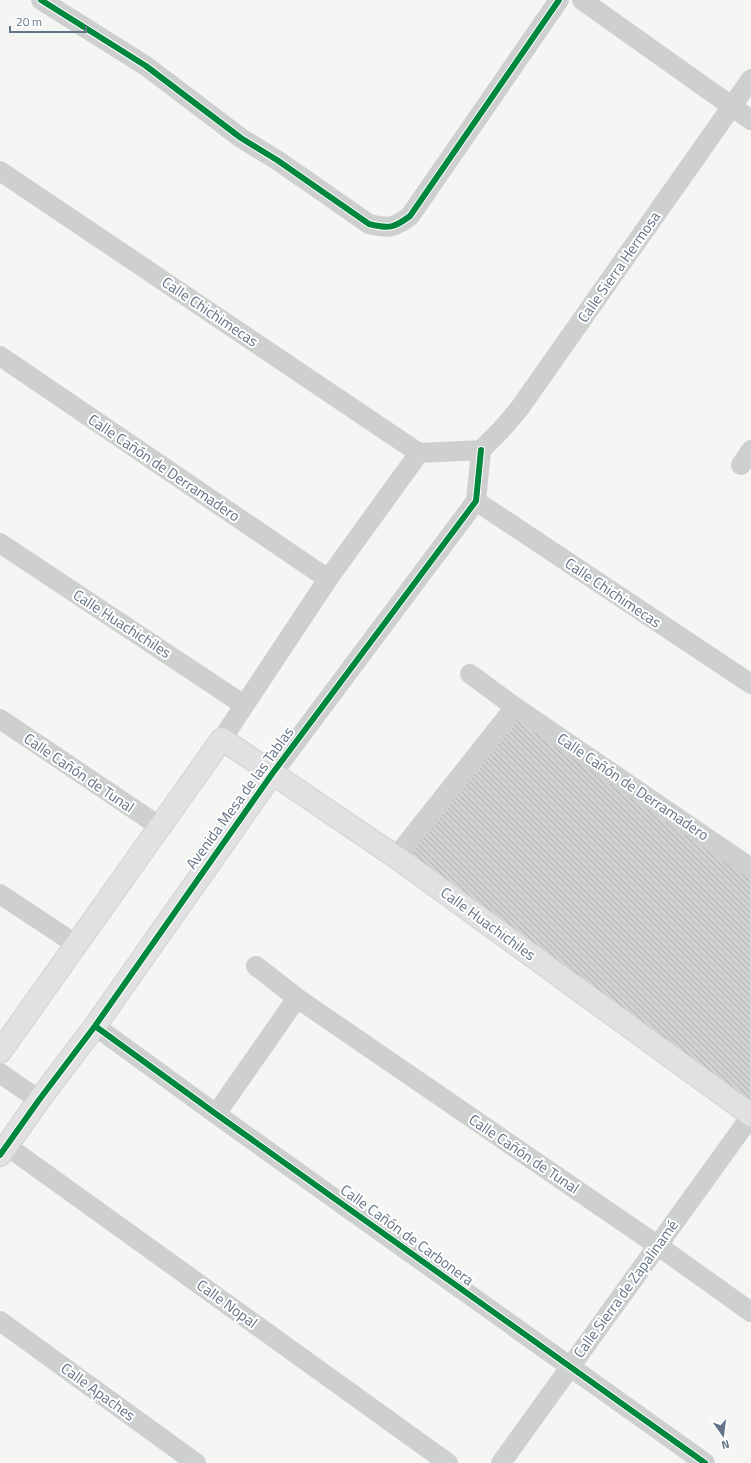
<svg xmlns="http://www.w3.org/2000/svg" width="751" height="1463" font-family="'Titillium Web',sans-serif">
  <defs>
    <pattern id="building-back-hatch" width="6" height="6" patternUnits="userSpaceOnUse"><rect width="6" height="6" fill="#d0d1d1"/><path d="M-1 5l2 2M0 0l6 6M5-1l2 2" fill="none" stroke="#acaeaf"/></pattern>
  </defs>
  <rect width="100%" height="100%" fill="#f5f5f3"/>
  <path fill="url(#building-back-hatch)" stroke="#e4e4e3" d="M 515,707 L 751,875 L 751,1115 L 396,857 Z"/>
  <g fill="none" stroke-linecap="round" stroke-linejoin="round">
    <defs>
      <path id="secondary" d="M 0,1052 L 222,739 L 396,857 L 751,1115
        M 0,1155 L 39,1100 L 95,1026 L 272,774"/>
    </defs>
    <use href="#secondary" stroke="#d0d2d3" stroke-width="24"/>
    <path stroke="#ced0d0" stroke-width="20" d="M 41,0 L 146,66 L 241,138 L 277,160 L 369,224 C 389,229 394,228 410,216 L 559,0
      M 582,0 L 751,120
      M 0,171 L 419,453
      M 0,356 L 328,579
      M 481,450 L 501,430 L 519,409 L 751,79
      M 741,465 L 751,450
      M 476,501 L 751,684
      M 0,543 L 244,705
      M 470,674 L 515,707 L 751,868
      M 0,719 L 159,826
      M 222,739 L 328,579 L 419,453 L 481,450
      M 272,774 L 476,501 L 481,450
      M 396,857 L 515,707
      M 0,894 L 77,945
      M 256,966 L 297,998 L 657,1245 L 751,1312
      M 95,1026 L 216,1114 L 705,1463
      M 0,1073 L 39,1100
      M 216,1114 L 297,998
      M 7,1146 L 448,1463
      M 0,1321 L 196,1463
      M 501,1463 L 751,1116"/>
    <use href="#secondary" stroke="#e1e1e2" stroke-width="22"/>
    <defs>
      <path id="cycleway" d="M 41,0 L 146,66 L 241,138 L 277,160 L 369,224 C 389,229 394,228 410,216 L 559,0
        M 95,1026 L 216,1114 L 705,1463
        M 0,1155 L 39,1100 L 95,1026 L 272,774 L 476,501 L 481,450"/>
    </defs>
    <use href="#cycleway" stroke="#fff" stroke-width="8"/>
    <use href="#cycleway" stroke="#00873e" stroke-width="6"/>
  </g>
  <g text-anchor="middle" stroke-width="4" stroke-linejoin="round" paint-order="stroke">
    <g font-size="15" fill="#637486" stroke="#fff">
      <text transform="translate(619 267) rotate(-55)" y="5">Calle Sierra Hermosa</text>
      <text transform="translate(210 312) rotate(34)" y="5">Calle Chichimecas</text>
      <text transform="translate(164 468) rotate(34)" y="5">Calle Cañón de Derramadero</text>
      <text transform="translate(613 593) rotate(34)" y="5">Calle Chichimecas</text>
      <text transform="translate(122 624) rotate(33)" y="5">Calle Huachichiles</text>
      <text transform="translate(79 773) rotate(34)" y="5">Calle Cañón de Tunal</text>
      <text transform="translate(633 787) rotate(34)" y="5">Calle Cañón de Derramadero</text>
      <text transform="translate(240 798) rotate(-54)" y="5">Avenida Mesa de las Tablas</text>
      <text transform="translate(488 924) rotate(36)" y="5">Calle Huachichiles</text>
      <text transform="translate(524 1154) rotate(34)" y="5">Calle Cañón de Tunal</text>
      <text transform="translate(407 1235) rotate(36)" y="5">Calle Cañón de Carbonera</text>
      <text transform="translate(626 1289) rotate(-54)" y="5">Calle Sierra de Zapalinamé</text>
      <text transform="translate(227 1304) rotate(36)" y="5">Calle Nopal</text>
      <text transform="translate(98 1392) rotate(36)" y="5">Calle Apaches</text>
    </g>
  </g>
  <g transform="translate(723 1435) rotate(166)" stroke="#ffffff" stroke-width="3" paint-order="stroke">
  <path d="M0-3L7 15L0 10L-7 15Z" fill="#637486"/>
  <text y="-6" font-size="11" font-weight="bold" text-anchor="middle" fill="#637486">N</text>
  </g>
  <path d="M10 26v6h76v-6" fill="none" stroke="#637486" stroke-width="2"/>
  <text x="16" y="26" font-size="12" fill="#637486" stroke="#ffffff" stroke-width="3" paint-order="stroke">20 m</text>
</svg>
